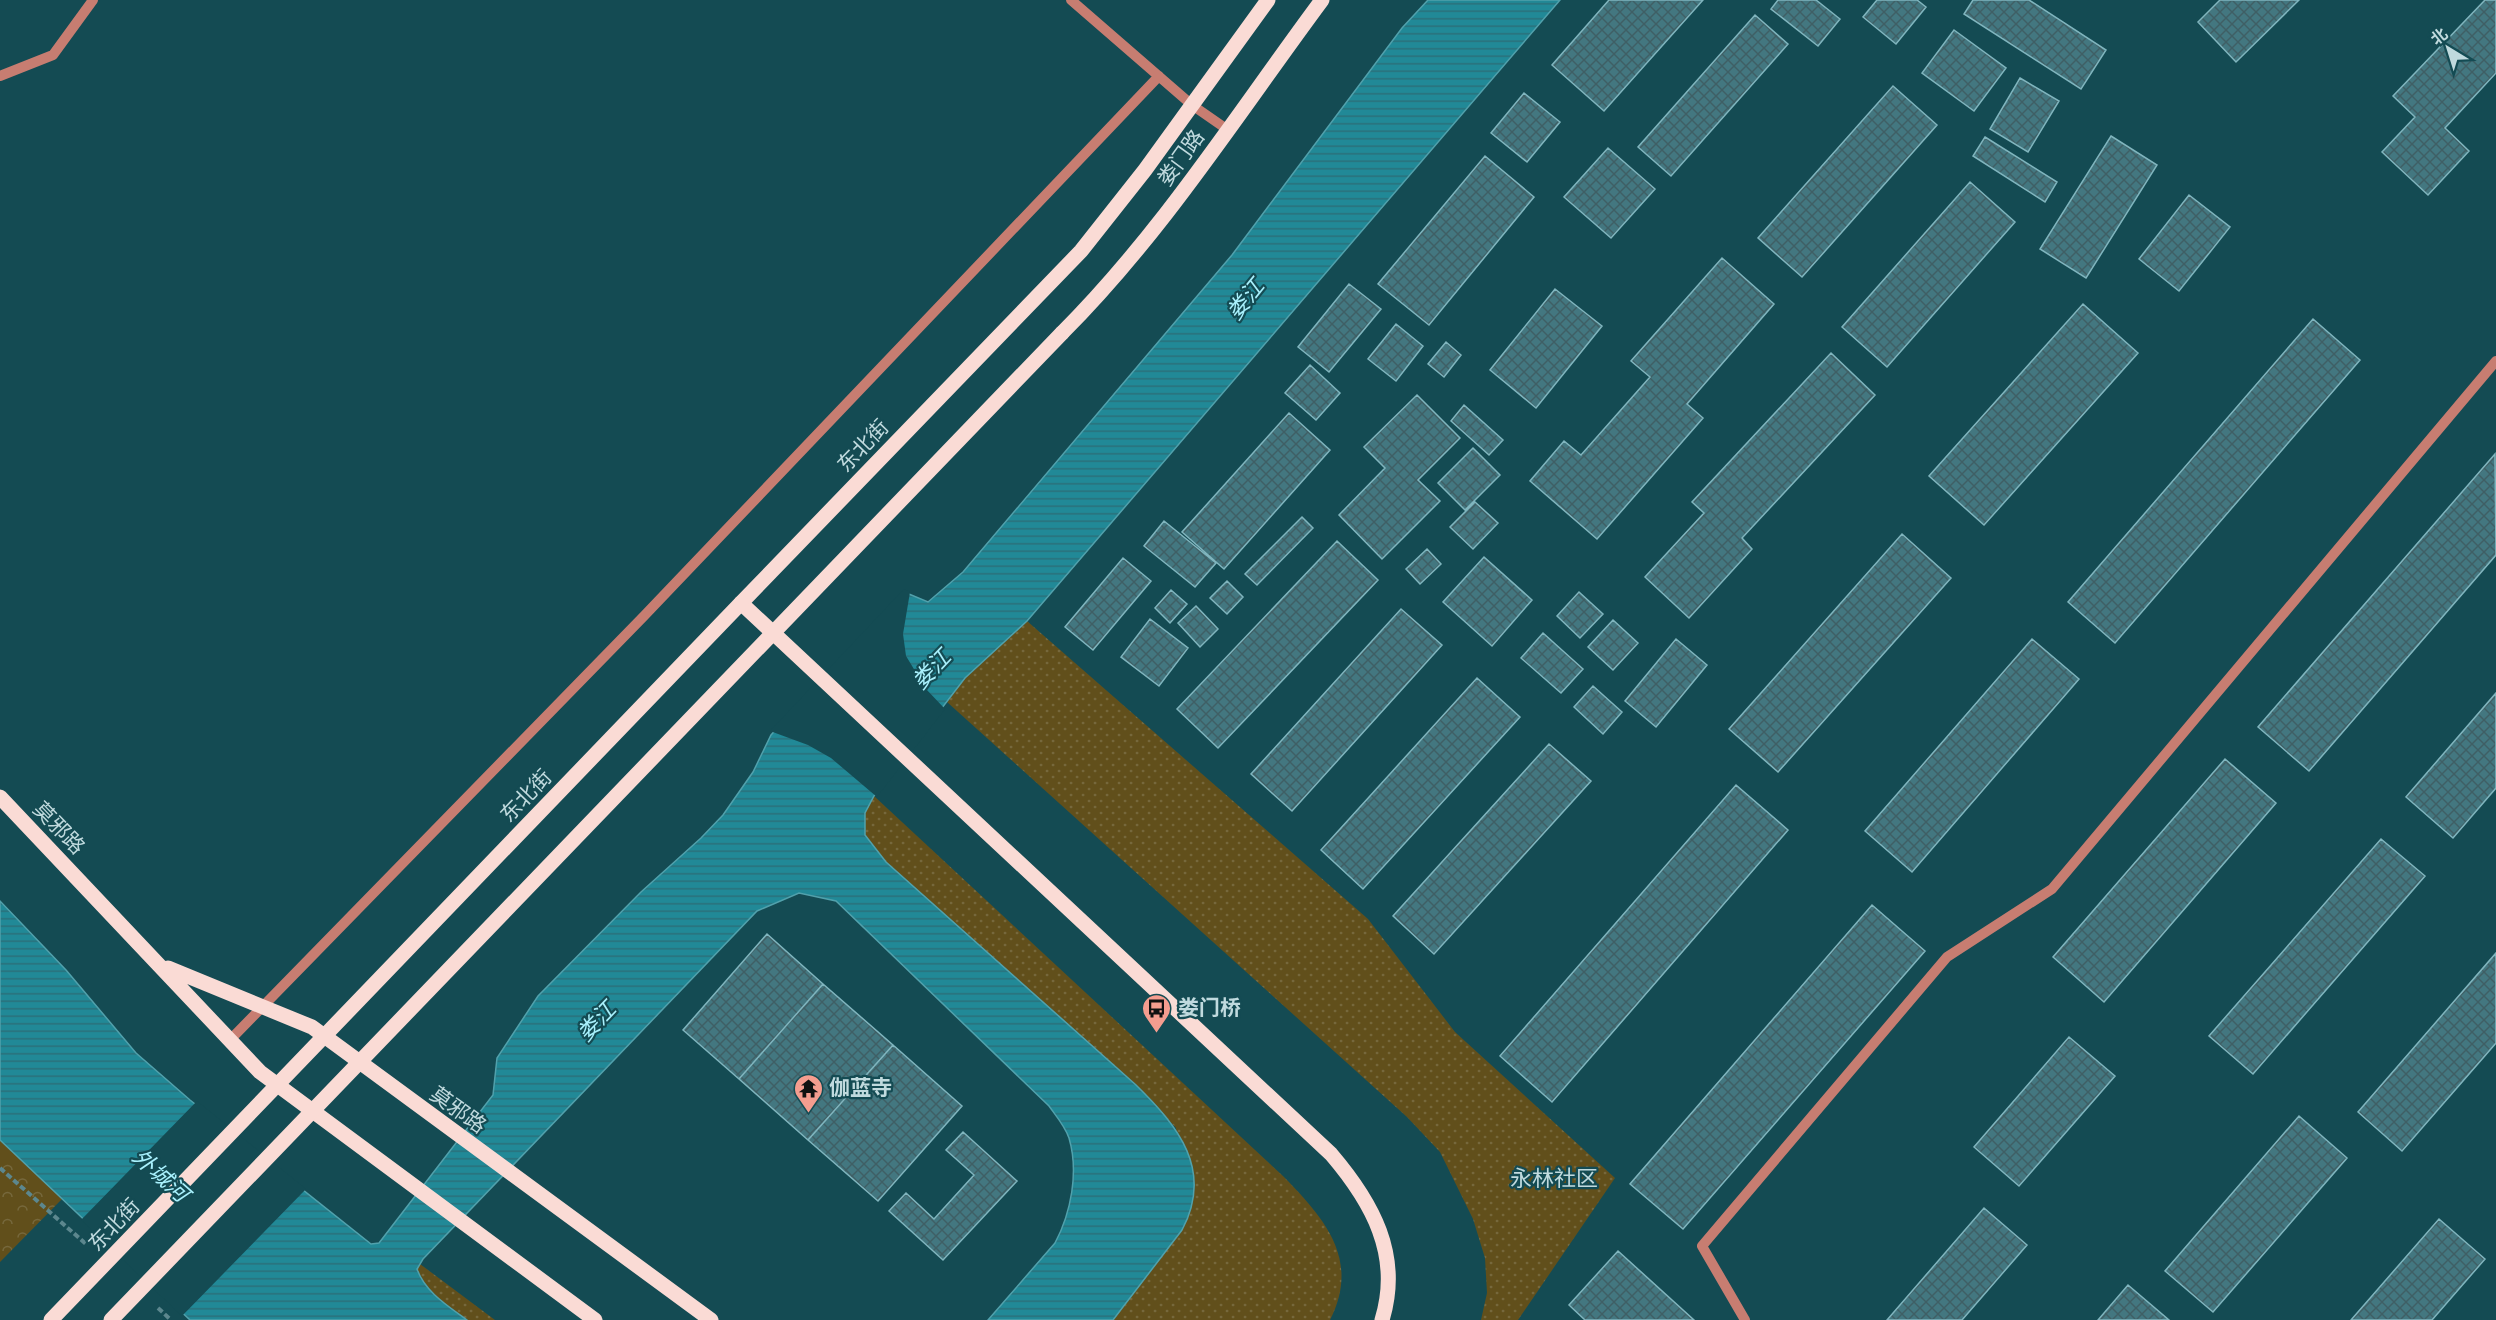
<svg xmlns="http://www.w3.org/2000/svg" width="2496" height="1320" font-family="'Source Sans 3','Noto Sans SC',sans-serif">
  <defs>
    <pattern id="grass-dots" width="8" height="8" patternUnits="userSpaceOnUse" patternTransform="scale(1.5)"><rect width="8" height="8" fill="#614f1b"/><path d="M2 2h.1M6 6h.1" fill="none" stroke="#76683c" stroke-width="1.8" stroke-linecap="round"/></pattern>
    <pattern id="park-crowns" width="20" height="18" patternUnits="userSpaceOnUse" patternTransform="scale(1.5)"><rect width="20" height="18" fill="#614f1b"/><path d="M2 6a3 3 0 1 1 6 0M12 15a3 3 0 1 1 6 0" fill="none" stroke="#76683c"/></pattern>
    <pattern id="water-rules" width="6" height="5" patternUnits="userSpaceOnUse" patternTransform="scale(1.5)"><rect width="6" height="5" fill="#218997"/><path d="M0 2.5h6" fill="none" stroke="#2a707a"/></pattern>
    <pattern id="building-cross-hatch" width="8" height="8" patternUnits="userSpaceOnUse" patternTransform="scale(1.5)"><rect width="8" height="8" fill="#437780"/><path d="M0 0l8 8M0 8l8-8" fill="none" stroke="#3f5f65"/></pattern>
  </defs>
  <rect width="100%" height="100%" fill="#144b53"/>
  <path fill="url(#grass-dots)" d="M 1027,621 L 1368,919 L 1455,1032 L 1615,1178 L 1518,1320 L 1481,1320 L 1487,1293 L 1485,1258 L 1473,1219 L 1440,1152 L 1407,1117 L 947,702 L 965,678 Z
    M 874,796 L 1283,1176 C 1324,1218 1361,1259 1330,1320 L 1113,1320 L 1182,1230 L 1176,1128 L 1136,1085 L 886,862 L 865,835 L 865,813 Z
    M 420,1264 L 495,1320 C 487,1320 474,1320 467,1320 C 451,1313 422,1285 417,1269 Z"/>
  <path fill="url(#park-crowns)" d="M 0,1140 L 63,1198 L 0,1262 Z"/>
  <path fill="url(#water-rules)" stroke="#51a1ac" stroke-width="1.5" d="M 1428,0 L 1560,0 L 1027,621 L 965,678 L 874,796 L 865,813 L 865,835 L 886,862 L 1136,1085 C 1178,1126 1214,1170 1182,1230 L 1113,1320 L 988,1320 L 1055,1243 C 1071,1213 1079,1172 1069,1138 C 1065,1126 1056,1116 1049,1106 L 836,901 L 799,893 L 757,911 L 423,1259 L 417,1269 C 425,1292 448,1306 467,1320 L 190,1320 L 0,1140 L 0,901 L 66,970 L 136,1053 L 190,1100 L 371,1244 L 379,1243 L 493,1095 L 497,1058 L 538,996 L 641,892 L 701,838 L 723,815 L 753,772 L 771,735 L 904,592 L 928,602 L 963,572 L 1232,255 L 1402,28 Z"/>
  <path fill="#144b53" d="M 904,589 L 910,592 L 903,634 L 906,656 L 926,689 L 945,709 L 877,797 L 831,758 L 808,745 L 770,731 Z
    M 197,1101 L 306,1189 L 182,1316 L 81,1220 Z"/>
  <path fill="url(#building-cross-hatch)" stroke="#80b5be" stroke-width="1.5" d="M 1609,0 L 1703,0 L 1604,111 L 1552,65 Z
    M 1778,0 L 1816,0 L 1840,19 L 1818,46 L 1771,9 Z
    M 1877,0 L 1917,0 L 1926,7 L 1896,44 L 1863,17 Z
    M 1973,0 L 2029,0 L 2106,50 L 2081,89 L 1964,14 Z
    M 2220,0 L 2299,0 L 2236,62 L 2198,22 Z
    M 2485,0 L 2496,0 L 2496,73 L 2445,128 L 2469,151 L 2428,195 L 2382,152 L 2415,117 L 2393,96 Z
    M 1755,15 L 1788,44 L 1671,176 L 1638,147 Z
    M 1954,30 L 2006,68 L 1974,111 L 1922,73 Z
    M 2020,78 L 2059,101 L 2028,152 L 1990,129 Z
    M 1893,86 L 1937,125 L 1802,277 L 1758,238 Z
    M 1524,93 L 1560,122 L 1527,162 L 1491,133 Z
    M 2111,136 L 2157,165 L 2086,278 L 2040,249 Z
    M 1985,137 L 2057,182 L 2045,202 L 1973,156 Z
    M 1608,148 L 1655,189 L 1611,238 L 1564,197 Z
    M 1485,156 L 1534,197 L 1429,325 L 1378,284 Z
    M 1970,182 L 2015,222 L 1887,367 L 1842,327 Z
    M 2189,195 L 2230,227 L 2179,291 L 2139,259 Z
    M 1722,258 L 1774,304 L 1687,404 L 1703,418 L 1597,539 L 1530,481 L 1564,441 L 1581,455 L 1650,377 L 1631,361 Z
    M 1349,284 L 1381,309 L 1329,372 L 1298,347 Z
    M 1555,289 L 1602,326 L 1536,408 L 1490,370 Z
    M 2083,304 L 2138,353 L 1984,525 L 1929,476 Z
    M 2313,319 L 2360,360 L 2115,643 L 2068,602 Z
    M 1396,324 L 1423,346 L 1396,381 L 1368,359 Z
    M 1446,342 L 1461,355 L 1444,377 L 1428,364 Z
    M 1831,353 L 1875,395 L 1742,538 L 1752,549 L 1689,618 L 1645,577 L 1704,513 L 1692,502 Z
    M 1310,365 L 1340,393 L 1316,420 L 1285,393 Z
    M 1417,395 L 1460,438 L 1418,480 L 1440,501 L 1382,559 L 1339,515 L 1385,468 L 1364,447 Z
    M 1464,405 L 1503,440 L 1489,455 L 1451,421 Z
    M 1289,413 L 1330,450 L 1224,569 L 1182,532 Z
    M 1473,448 L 1500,475 L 1465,510 L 1438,483 Z
    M 2495,454 L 2496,555 L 2309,771 L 2258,727 Z
    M 1475,502 L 1498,523 L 1473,549 L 1450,527 Z
    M 1302,517 L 1313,528 L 1257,585 L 1245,574 Z
    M 1164,521 L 1216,563 L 1195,587 L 1144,546 Z
    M 1902,534 L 1951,578 L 1778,772 L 1729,729 Z
    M 1337,541 L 1378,580 L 1218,748 L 1177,709 Z
    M 1427,549 L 1441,564 L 1420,584 L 1406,569 Z
    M 1484,557 L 1532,600 L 1492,646 L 1443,602 Z
    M 1123,558 L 1151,581 L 1093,650 L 1065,627 Z
    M 1227,581 L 1243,597 L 1227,614 L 1210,598 Z
    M 1171,590 L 1187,604 L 1170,623 L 1155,608 Z
    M 1579,592 L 1603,614 L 1580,638 L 1557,616 Z
    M 1196,606 L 1218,629 L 1200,647 L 1178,623 Z
    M 1401,609 L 1442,645 L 1292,811 L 1251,774 Z
    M 1150,619 L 1188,648 L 1159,686 L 1121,657 Z
    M 1613,620 L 1638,643 L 1613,670 L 1588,647 Z
    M 1543,633 L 1583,669 L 1561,693 L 1521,658 Z
    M 1676,639 L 1707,665 L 1656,727 L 1625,701 Z
    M 2032,639 L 2079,679 L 1912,872 L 1865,831 Z
    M 1477,678 L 1520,717 L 1363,889 L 1321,850 Z
    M 1593,686 L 1622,712 L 1603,734 L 1574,707 Z
    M 2496,693 L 2496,788 L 2453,838 L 2406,797 Z
    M 1549,744 L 1591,781 L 1434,954 L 1393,916 Z
    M 2225,759 L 2276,803 L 2104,1002 L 2053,957 Z
    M 1736,785 L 1788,830 L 1552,1102 L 1500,1056 Z
    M 2381,839 L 2425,876 L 2253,1074 L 2209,1036 Z
    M 1872,905 L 1925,951 L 1683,1229 L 1630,1184 Z
    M 767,934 L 823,984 L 739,1079 L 683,1030 Z
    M 2496,953 L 2496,1043 L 2402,1151 L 2358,1112 Z
    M 823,984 L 893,1045 L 808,1140 L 739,1079 Z
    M 2069,1037 L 2115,1076 L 2019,1186 L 1974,1147 Z
    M 893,1045 L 962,1106 L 878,1201 L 808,1140 Z
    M 2299,1116 L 2347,1158 L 2213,1312 L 2165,1271 Z
    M 963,1132 L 1017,1181 L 943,1260 L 889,1211 L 906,1193 L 934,1219 L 974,1175 L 946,1150 Z
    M 1984,1208 L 2027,1245 L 1962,1320 L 1887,1320 Z
    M 2439,1219 L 2485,1259 L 2432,1320 L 2351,1320 Z
    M 1618,1251 L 1694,1320 L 1585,1320 L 1569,1305 Z
    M 2128,1285 L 2169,1320 L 2098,1320 Z"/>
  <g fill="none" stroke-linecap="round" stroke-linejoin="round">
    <path stroke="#5c878e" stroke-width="4" stroke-dasharray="6 3" stroke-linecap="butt" d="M 0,1168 L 87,1245
      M 158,1308 L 171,1320"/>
    <path stroke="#c77d71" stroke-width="10" d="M 1071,0 L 1192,105 L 1228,130
      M 0,76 L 53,55 L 93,0
      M 230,1040 L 644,616 L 1159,76
      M 1745,1320 L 1702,1246 L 1947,957 L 2052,889 L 2496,361"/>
    <path stroke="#fadbd5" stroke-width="15" d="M 1268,0 L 1145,170 L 1081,251 L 741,603 L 1331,1154 C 1372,1202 1402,1255 1382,1320
      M 1062,333 C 1162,233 1238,113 1322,0
      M 0,797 L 260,1072 L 595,1320
      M 168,968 L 312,1027 L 711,1320"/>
    <path stroke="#fadbd5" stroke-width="15" d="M 51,1320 L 741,603
      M 111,1320 L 1062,333"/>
  </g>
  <defs>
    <symbol id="bus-pin" viewBox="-11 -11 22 30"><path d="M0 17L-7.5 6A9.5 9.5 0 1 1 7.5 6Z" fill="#f59d8f" stroke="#144b53"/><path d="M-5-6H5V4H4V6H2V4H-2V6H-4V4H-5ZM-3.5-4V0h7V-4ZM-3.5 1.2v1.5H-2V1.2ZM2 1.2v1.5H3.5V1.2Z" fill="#111"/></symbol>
    <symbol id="temple-pin" viewBox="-11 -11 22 30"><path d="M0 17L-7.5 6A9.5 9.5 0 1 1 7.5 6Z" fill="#f59d8f" stroke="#144b53"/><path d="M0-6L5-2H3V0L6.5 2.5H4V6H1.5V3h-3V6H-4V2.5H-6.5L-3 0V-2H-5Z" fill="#111"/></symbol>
  </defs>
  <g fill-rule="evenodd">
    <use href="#bus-pin" x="1140" y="992" width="33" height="45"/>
    <use href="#temple-pin" x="792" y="1072" width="33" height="45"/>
  </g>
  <g text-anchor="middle" stroke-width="4.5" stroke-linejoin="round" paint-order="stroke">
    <g font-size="21" fill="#c0dade" stroke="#144b53">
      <text transform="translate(1181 158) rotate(-54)" y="7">娄门路</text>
      <text transform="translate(863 446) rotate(-46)" y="7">东北街</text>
      <text transform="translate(526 796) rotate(-46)" y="7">东北街</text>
      <text transform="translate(59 828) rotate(46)" y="7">莫邪路</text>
      <text transform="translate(458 1110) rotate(36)" y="7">莫邪路</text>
      <text transform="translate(114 1225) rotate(-46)" y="7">东北街</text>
    </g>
    <g font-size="21" font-weight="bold" fill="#c0dade" stroke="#144b53" text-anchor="start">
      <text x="1178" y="1015">娄门桥</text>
      <text x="829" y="1095">伽蓝寺</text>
    </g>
    <g font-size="22" font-style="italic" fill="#a9f1fd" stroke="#144b53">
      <text transform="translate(1245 299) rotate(-51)" y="8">娄江</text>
      <text transform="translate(931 669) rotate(-46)" y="8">娄江</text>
      <text transform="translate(596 1021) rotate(-46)" y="8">娄江</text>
      <text transform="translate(161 1175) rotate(42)" y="8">外城河</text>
    </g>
    <g font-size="22" fill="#c0dade" stroke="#144b53">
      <text x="1554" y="1186">永林社区</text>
    </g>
  </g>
  <g transform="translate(2448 48) rotate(322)" stroke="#144b53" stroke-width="4.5" paint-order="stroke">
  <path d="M0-4.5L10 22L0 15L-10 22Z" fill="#c0dade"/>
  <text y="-9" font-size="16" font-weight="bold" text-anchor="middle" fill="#c0dade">北</text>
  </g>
</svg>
